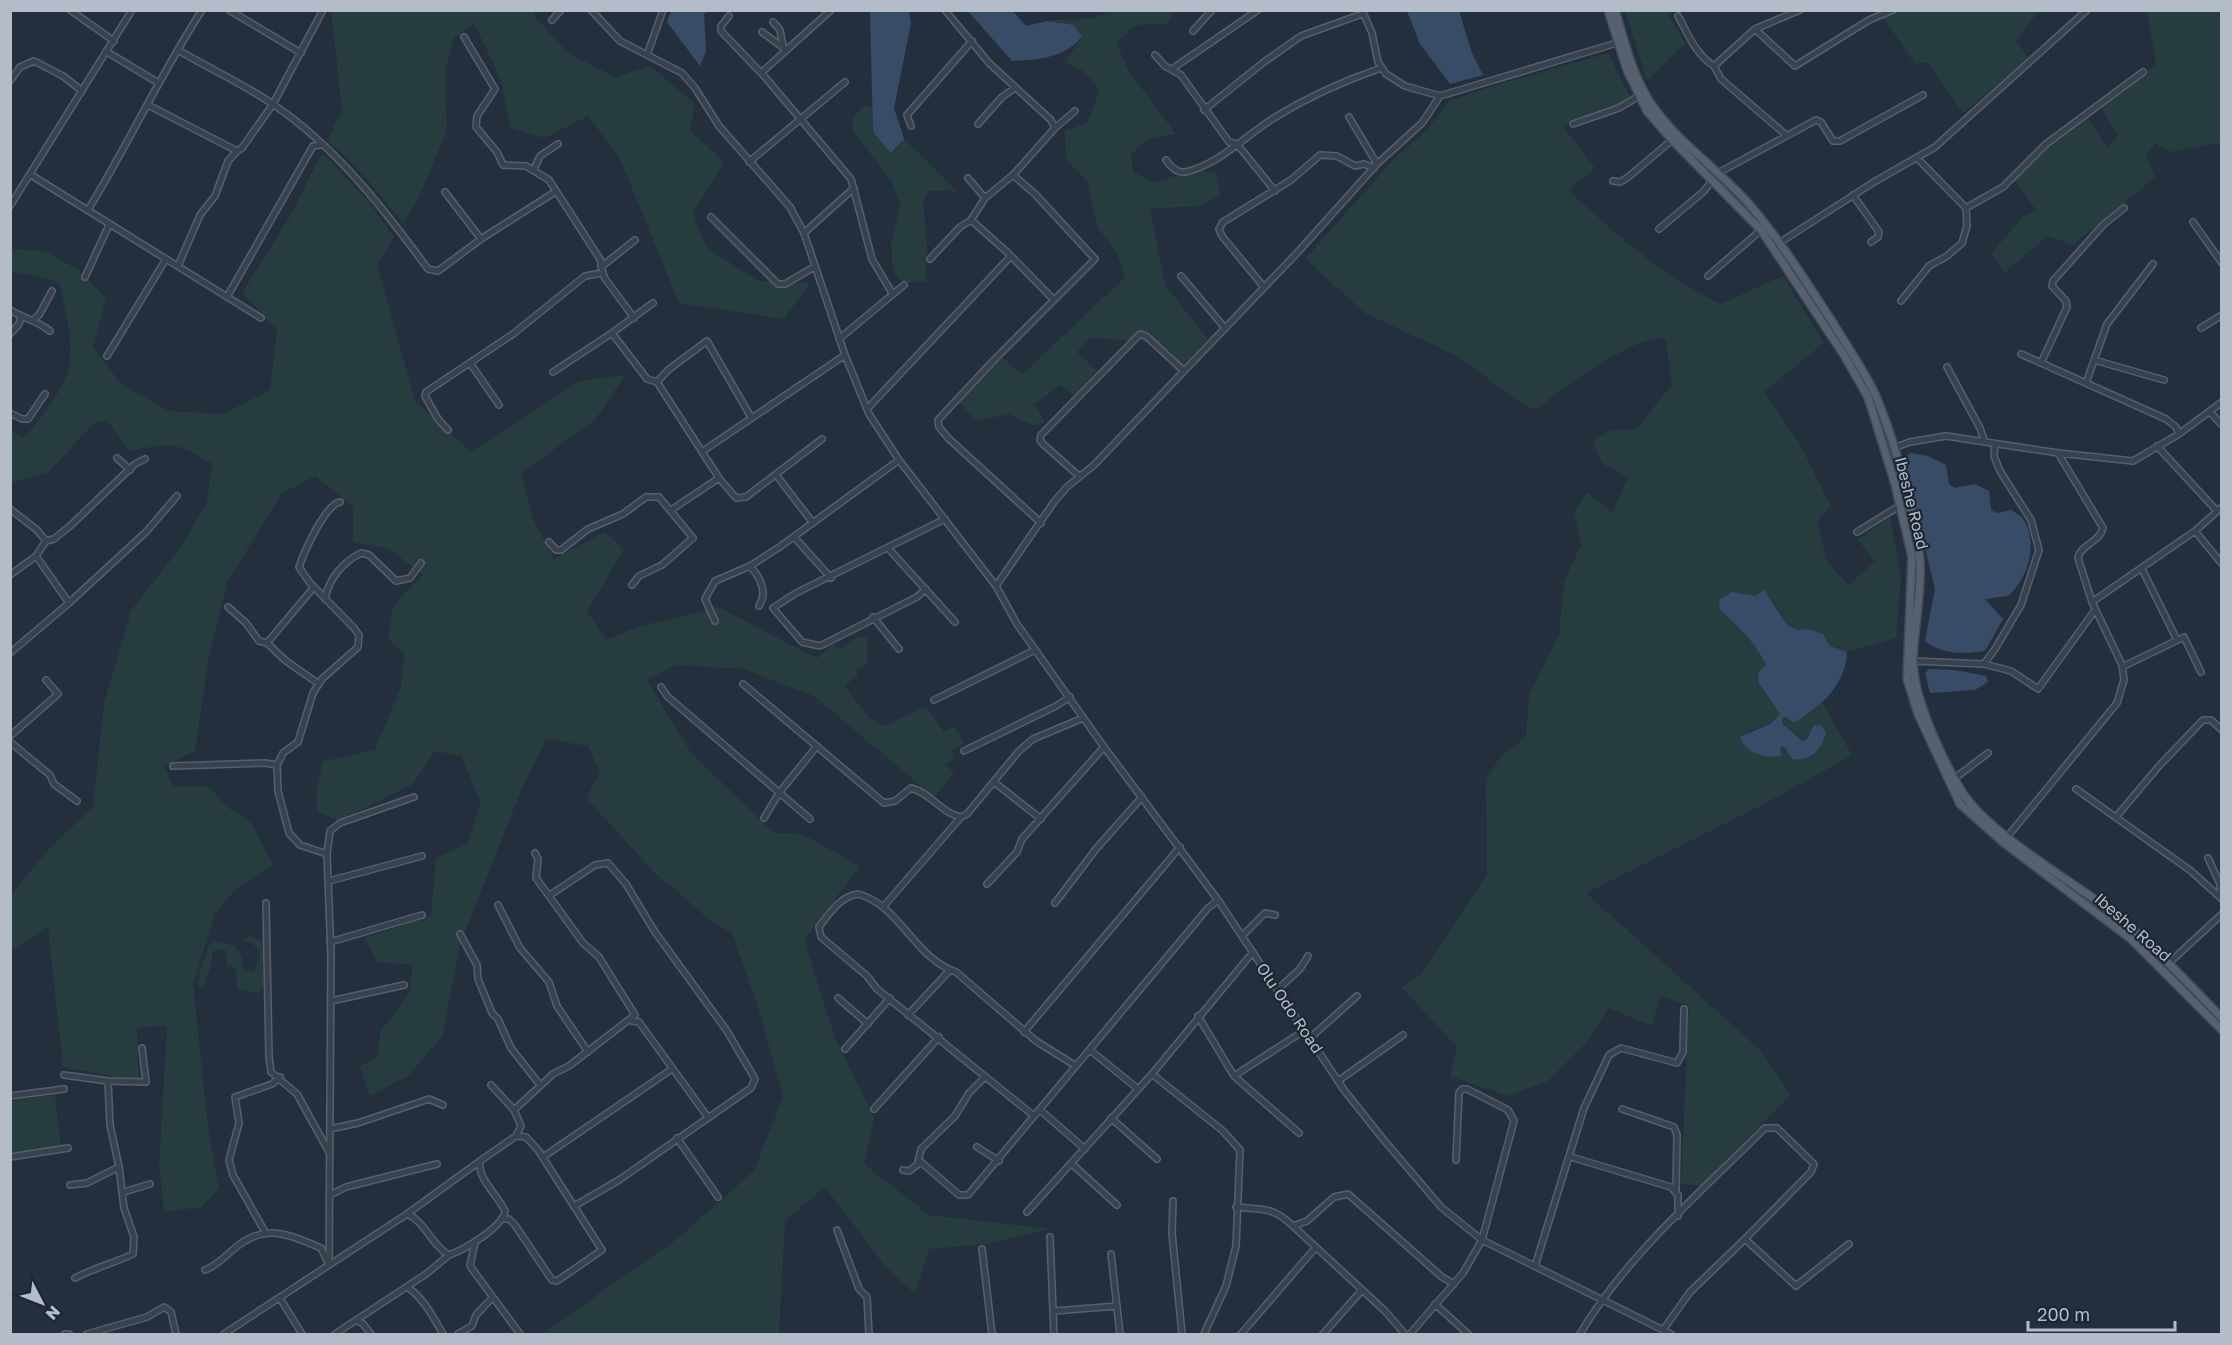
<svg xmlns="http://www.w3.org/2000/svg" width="2232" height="1345" font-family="'Golos Text',sans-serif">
  <rect width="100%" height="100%" fill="#242f3e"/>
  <path fill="#263c3f" d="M 331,11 L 534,11 L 536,18 L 568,53 L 615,77 L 650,66 L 695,104 L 690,130 L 724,162 L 693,213 L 706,247 L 758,281 L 810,283 L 784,319 L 679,303 L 620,159 L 588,116 L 544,138 L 510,128 L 501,80 L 474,23 L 454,38 L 445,71 L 447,131 L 418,199 L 403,223 C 379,194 357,164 327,141 L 342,110 Z
    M 1111,11 L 1173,11 L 1168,24 L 1136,25 L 1116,42 L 1128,70 L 1176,134 L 1149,138 L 1131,154 L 1133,172 L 1154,182 L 1194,171 L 1215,172 L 1221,195 L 1199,206 L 1150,209 L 1165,285 L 1208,339 L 1176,373 L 1155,342 L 1090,338 L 1077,352 L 1097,370 L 1075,396 L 1060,385 L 1035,404 L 1045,423 L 1034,426 L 1009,414 L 976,421 L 959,402 L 1002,357 L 1022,375 L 1125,277 L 1117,253 L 1098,228 L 1087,181 L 1066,160 L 1065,131 L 1087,123 L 1100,90 L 1083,71 L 1065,62 L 1082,37 L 1074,25 L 1047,21 L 1094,18 Z
    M 1625,11 L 1675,11 L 1668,15 L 1686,43 L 1647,80 Z
    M 1879,11 L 2039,11 L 2016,40 L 2029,59 L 1963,113 L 1928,62 L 1915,64 Z
    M 2147,11 L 2221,11 L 2221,143 L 2169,152 L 2156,143 L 2146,155 L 2155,177 L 2073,245 L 2047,236 L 2005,273 L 1991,254 L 2023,216 L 2037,211 L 2011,176 L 2062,132 L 2087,118 L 2107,147 L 2118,136 L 2101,107 L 2156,64 Z
    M 1608,53 L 1634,105 L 1562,125 L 1595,168 L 1568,190 C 1616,234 1662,276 1721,304 L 1783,276 L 1824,343 L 1764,392 L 1800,444 L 1831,507 L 1817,520 L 1827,562 L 1849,585 L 1875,561 L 1858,540 L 1890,517 L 1901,578 L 1896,638 L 1847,652 L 1830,647 L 1823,634 L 1809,629 L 1798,631 L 1787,625 L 1773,602 L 1732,592 L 1719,609 C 1736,624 1756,643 1766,665 L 1759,683 L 1780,714 L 1772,723 L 1748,731 L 1780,756 L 1780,747 L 1807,740 L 1802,741 L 1782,722 L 1782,718 L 1809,714 L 1822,702 L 1852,755 L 1768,802 L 1586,893 L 1760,1050 L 1791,1095 L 1700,1186 L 1681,1183 L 1689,1005 L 1660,996 L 1652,1026 L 1609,1008 L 1586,1043 L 1548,1081 L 1508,1096 L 1450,1076 L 1457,1047 L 1401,987 L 1421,975 L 1487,874 L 1486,780 L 1500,757 L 1526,737 L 1529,696 L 1559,635 L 1564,582 L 1581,545 L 1574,512 L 1587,492 L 1612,513 L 1628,477 L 1603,464 L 1592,442 L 1611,430 L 1636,429 L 1672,385 L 1666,340 C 1642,328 1557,393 1536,410 L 1518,401 L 1459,357 L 1365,313 L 1305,259 L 1395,158 L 1426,131 L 1449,101 L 1493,86 Z
    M 864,105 L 872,108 L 873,132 L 892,153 L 904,139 L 957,191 L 929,191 L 923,202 L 927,245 L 926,281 L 902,283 L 893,269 L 891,244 L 900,204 L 892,182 L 852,130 L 853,118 Z
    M 322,153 L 369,202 L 394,237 L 377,264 L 415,401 L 471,452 L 580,381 L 625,375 L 595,420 L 521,473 L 534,521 L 554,559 L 604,532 L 624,549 L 587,611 L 606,640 L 637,627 L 718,607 L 817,658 L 833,644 L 839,649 L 857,637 L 867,636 L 867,664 L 856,669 L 858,675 L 844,686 L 869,717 L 885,726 L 926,706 L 944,732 L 954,727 L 964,742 L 951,752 L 955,758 L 946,764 L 954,774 L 934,797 L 814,696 L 743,669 L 676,665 L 647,680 L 691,753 L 774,833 L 802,834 L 860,866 L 804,940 L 835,1038 L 874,1118 L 864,1164 L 929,1215 L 1052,1229 L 985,1244 L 929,1249 L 915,1294 L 884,1265 L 825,1187 L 785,1221 L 779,1334 L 542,1334 L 677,1239 L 754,1171 L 783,1097 L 758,1007 L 732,933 L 710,920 L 654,872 L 586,798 L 600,773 L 588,746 L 546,739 L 520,793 L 460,944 L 442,1037 L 408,1076 L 370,1096 L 360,1067 L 378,1056 L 380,1032 L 409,994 L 413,965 L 377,962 L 365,938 L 431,916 L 436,858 L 467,844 L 481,803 L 461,756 L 435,751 L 413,784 L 340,821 L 317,811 L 317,787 L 323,761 L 375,750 L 401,686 L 404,654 L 388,639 L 393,606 L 423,575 L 389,549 L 353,542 L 353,506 L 315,476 L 281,494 L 227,583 L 209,656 L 195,751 L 164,766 L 173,786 L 209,787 L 227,807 L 251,823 L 273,864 L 237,888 L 215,913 L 193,985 L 209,1135 L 219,1188 L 201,1207 L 164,1212 L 159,1165 L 167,1026 L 137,1028 L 139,1081 L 63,1067 L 48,928 L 11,951 L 11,894 L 49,849 L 93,807 L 104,703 L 131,611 L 182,545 L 207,503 L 212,464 C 176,441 169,443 129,451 L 107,420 L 94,423 L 48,473 L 11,483 L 11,431 L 24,438 C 39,421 65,389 69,366 C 74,339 65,308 59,282 L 11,271 L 11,249 L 45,251 L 77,269 L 106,298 L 93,347 L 121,384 L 169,411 L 223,414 L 270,390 L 277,329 L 242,293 L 292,213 Z
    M 249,936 L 264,942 L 263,988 L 259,993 L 237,989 L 236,970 L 232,965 L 228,967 L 226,951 L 222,949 L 212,952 C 213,969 205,975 205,986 L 198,988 L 200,969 L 209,945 L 215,941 L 235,946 L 241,955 L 244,970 L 254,972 L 260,952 L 252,943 L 241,941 Z
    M 55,1095 L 61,1146 L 11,1153 L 11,1101 Z"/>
  <path fill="#394c67" d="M 671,11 L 708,11 L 704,14 L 706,51 L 700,66 L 667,22 Z
    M 870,11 L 909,11 L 911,23 L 894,108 L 904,139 L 891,153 L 873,132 Z
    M 968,11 L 1013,11 L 1026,26 L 1047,21 L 1074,25 L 1082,37 C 1064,58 1038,60 1012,61 Z
    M 1407,11 L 1459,11 L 1472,53 L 1483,75 L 1450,84 L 1420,44 Z
    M 1911,453 L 1928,456 L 1946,465 L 1949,484 L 1955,488 L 1975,484 L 1989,491 L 1991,510 L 1997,513 L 2011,510 C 2016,513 2023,517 2025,522 C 2038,546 2027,579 2008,596 L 1985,599 L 2003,619 L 1985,651 C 1964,654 1943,655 1925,641 L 1935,589 L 1903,457 Z
    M 1764,590 L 1787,625 L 1798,630 L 1809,629 L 1823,634 L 1830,646 L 1847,652 C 1846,685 1820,707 1794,723 L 1786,717 L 1782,718 L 1782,723 L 1802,741 L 1807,739 L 1814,725 L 1822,726 L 1826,733 C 1821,751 1810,761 1792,759 L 1784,746 L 1780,747 L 1781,756 C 1764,758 1746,754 1740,737 L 1772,723 L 1780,714 L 1759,683 L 1758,672 L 1766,665 C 1756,643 1736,624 1719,609 L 1720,599 L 1732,592 L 1755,596 Z
    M 1929,669 L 1955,670 L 1986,676 L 1988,682 L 1975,690 L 1930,693 L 1925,673 Z"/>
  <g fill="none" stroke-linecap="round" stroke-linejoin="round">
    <defs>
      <path id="minor" d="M 70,10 L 114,41
        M 229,10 L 301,53
        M 591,10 L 620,41 L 682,73 L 695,88 L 719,126 L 790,207 L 804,233 L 845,355 L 869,414 L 899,460 L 996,586 L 1017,624 L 1104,747 L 1218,900 L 1344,1090 L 1383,1139 L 1441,1207 L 1482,1240 L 1671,1334
        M 945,10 L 989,63 L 1051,120 L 1055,128
        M 1362,10 L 1372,33 L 1378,62 L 1386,74 L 1405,86 L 1440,96 L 1620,42
        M 729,16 L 721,26 L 721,31 L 765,77 L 851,179 L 872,259 L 892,293
        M 1678,16 C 1688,34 1696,55 1714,66
        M 552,20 L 561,10
        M 773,22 L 780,30 L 783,46
        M 1755,29 L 1795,66 L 1869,20 L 1893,10
        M 1193,31 L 1212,10
        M 762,32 L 785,49
        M 464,37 L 495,89 L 477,116 L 476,127 L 497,152 L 503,165 L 526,166 L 549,180 L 600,259 L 604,277 L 634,318
        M 178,50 C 210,69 244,84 274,105 C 336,147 384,209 428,269 L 438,271 L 481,239 L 555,192
        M 107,52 L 157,82
        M 647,55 L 663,10
        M 1155,55 L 1165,66 L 1181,75 L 1229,142 L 1237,144 L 1275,191
        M 1172,69 L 1258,10
        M 761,73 L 831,10
        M 10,81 L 20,67 L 34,61 L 63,76 L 82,91
        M 148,105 L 237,151 L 242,148 L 273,104 L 323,10
        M 1204,110 L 1264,62 L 1301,36 L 1362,14
        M 1349,117 L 1377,164
        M 978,124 L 1002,97 L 1015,88
        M 1573,124 L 1619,108 L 1639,96
        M 911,126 L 907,115 L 972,41
        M 1786,135 L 1721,79 L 1714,66 L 1755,29 L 1800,10
        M 1166,160 C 1170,166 1177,173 1185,172 C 1216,166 1246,136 1272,119 C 1306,98 1343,81 1381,68
        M 749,162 L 845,82
        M 534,169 L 540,156 L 558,144
        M 1718,173 L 1816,120 L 1821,122 L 1833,141 L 1840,141 L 1923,95
        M 31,175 L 261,318
        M 1013,175 L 1035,194 L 1095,259 L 994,360 L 938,420 L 939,427 L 948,438 L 1041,523
        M 968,178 L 985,198
        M 1613,181 L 1620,182 L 1627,178 L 1672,140
        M 445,192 L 481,239
        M 1853,195 L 1879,232 L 1878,237 L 1871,242
        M 10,206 L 132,10
        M 1966,208 L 2003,187 L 2046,144 L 2143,72
        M 88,210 C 128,145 160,75 202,10
        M 711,217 L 778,284 L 785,284 L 814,267
        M 971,220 L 1007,252 L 1054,300
        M 2193,222 L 2222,263
        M 1659,229 L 1703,192 L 1713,180
        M 804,233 L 854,188
        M 1776,245 L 1874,182 L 1935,147 L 2087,10
        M 930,259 L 960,227 L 971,220 L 985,198 L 1013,175 L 1055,128 L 1075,111
        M 178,266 L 200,215 L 215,196 L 228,161 L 237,151
        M 601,267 L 635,240
        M 1181,276 L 1225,328
        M 1708,276 L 1761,230
        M 85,277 L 109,225
        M 1263,286 L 1222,236 L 1219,229 L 1223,222 L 1291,180 L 1320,155 L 1337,156 L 1355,166 L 1364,164 L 1374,168
        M 227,297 L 313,146 L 321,145
        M 1901,301 L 1929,266 L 1947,256 L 1962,243 L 1967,226 L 1966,208 L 1917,158
        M 653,303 L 612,333 L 647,379 L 657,382 L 719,478 L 736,498 L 746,497 L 822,439
        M 10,310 C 25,319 36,320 50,331
        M 34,319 L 39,315 L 52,291
        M 2201,328 L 2222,315
        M 10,334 L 19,324 L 21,316
        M 839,339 L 904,285
        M 2021,354 L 2166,419 L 2176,427 L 2179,434
        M 107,356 L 166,259
        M 2094,360 L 2164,380
        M 470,363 L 499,405
        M 2041,363 L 2067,307 L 2066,301 L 2052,286 L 2053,281 L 2103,225 L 2124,208
        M 1947,367 L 1980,428 L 1984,440
        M 553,372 L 612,333
        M 657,382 L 668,370 L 707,341 L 751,417
        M 2086,383 L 2107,324 L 2153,264
        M 867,409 L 1010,257
        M 2210,412 L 2222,425
        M 10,413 L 22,419 L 28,419 L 45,394
        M 448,430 L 438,419 L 425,396 L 426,392 L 513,334 L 585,276 L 602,273
        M 2157,446 L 2217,511
        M 1893,448 L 1910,442 L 1946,436 L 2058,453 L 2133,461 L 2179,434 L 2222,402
        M 703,451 L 845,355
        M 117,458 L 130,470
        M 777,476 L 813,523
        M 1079,476 L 1043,444 L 1040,440 L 1041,435 L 1140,334 L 1146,336 L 1184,371
        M 10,509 L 37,530 L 46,541
        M 671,510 L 719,478
        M 2195,531 L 2222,564
        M 1857,532 L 1901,505
        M 794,537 L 831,578
        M 549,542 L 556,550 L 561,550 L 588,529 L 623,514 L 646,497 L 659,497 L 693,538 L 662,565 L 639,576 L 632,585
        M 888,548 L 955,622
        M 750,566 C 760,577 768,592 759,606
        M 2142,569 L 2177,640
        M 10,575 L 36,556 L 46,541 L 54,539 L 70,526 L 135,464 L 145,459
        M 996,586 L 1054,502 L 1067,487 L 1094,465 L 1297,253 L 1377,164 L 1422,123 L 1440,96
        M 926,589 L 917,597 L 820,646 L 802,642 L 773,608 L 796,593 L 945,519
        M 325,599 C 329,578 343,562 361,553 L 369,555 L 396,581 L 410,578 L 421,563
        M 2092,602 L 2195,531 L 2222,507
        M 69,603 L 146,532 L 177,496
        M 228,607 L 246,623 L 259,641 L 267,643 L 286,661 L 319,684
        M 873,617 L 899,649
        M 715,621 L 705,599 L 715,581 L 750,566 L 781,546 L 899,460
        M 267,643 L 314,587
        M 10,653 L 69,603 L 36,556
        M 1913,661 L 1984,664 L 2011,671 L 2038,689 L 2095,610
        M 1984,664 L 1995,649 L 2021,605 L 2039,550 L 2031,520 L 2000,471 L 1994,456 L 1995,444
        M 2122,667 L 2184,637 L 2201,672
        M 743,684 L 884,803 L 895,801 L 911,788 C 931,793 941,813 961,817
        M 661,687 L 668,697 L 810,819
        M 934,700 L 1035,650
        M 10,736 L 58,694 L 46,680
        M 10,742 L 50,775 L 54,784 L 77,801
        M 964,751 L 1056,706 L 1070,697
        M 173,766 L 265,763 L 277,765
        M 1955,778 L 1988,753
        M 994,782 L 1041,819
        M 2076,789 L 2191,871 L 2222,899
        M 2116,817 L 2159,766 L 2203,720 L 2211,720 L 2222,730
        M 764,818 L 779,793 L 817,746
        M 2008,836 L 2117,703 L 2124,680 L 2122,665 L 2092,602 L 2078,558 C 2080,545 2100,542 2103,528 L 2058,453
        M 327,854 L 300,845 L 289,833 L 278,791 L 277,765 L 283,753 L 298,742 L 313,693 L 322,679 L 358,647 L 359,635 L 354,628 L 310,583 L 299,567 C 304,552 325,505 340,502
        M 2208,858 L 2220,884 L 2221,898
        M 329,881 L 422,856
        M 987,884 L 1017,852 L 1022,839 L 1104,747
        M 550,895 L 595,865 L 608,863 L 626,884 L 655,932 L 727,1031 L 755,1079 L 751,1088 L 619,1180 L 576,1205
        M 266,903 L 269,1056 L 271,1072 L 297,1094 L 329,1152
        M 1055,903 L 1096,849 L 1142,797
        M 498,905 L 520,948 L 549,982 L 557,1006 L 588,1052
        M 884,906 L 961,817 L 967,814 L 1019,751 L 1033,739 L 1083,718
        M 460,934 L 477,965 L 478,979 L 492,1013 L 498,1019 L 511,1048 L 540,1085
        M 1242,936 L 1265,913 L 1275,915
        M 330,942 L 422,915
        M 2169,963 L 2222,914
        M 1277,990 L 1300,969 L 1308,956
        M 838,998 L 868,1024
        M 331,1001 L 404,985
        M 908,1015 L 950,970
        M 1198,1016 L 1234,1076 L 1299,1133
        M 632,1021 L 639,1022 L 707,1116
        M 1024,1032 L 1180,847
        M 1310,1038 L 1357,996
        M 845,1049 L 890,998
        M 1090,1050 L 1138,1089
        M 1152,1074 L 1223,1131 L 1240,1150 L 1236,1246 L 1226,1286 L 1204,1334
        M 64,1075 L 108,1081 L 110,1125 L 119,1167
        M 1234,1076 L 1305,1030
        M 108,1081 L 146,1082 L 142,1048
        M 1338,1081 L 1403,1035
        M 10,1096 L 64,1089
        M 874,1109 L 939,1037
        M 1622,1109 L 1674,1127 L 1677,1135 L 1676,1190
        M 514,1110 L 553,1074 L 569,1066 L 635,1015 L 599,957 L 583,943 L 536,878 L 538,859 L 535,853
        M 1040,1110 L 1085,1149
        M 1034,1116 L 877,989 L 867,976 L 821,937 L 819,927 C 830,913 839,897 858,894 C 900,905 915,959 956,972 L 1036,1041 L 1076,1066
        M 1111,1118 L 1157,1159
        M 330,1129 L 358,1123 L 429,1099 L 443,1105
        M 677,1138 L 718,1197
        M 977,1147 L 999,1161
        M 10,1157 L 68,1148
        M 543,1157 L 672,1069
        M 1571,1157 L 1671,1187 L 1678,1195 L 1678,1216
        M 918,1162 L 921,1149 L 955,1116 L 969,1093 L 985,1077
        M 1072,1164 L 1117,1205
        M 903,1170 L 909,1171 L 921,1162 L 959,1195 L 968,1195 L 1208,908 L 1218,900
        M 70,1185 L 87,1183 L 119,1167 L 124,1208 L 134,1237 L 133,1254 C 114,1263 94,1268 75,1278
        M 124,1192 L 150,1184
        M 330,1195 L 346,1187 L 437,1164
        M 1173,1201 L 1172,1233 L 1182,1334
        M 1236,1207 C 1263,1210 1272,1206 1293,1226 L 1307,1221 L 1334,1197 L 1348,1194 L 1442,1277 L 1454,1284
        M 1027,1212 L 1152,1074 L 1253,952
        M 407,1214 C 425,1221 432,1246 449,1255 C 464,1250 503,1227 505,1211 C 498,1195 477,1179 480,1161 L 516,1136 L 521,1126 L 514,1110 L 491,1085
        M 503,1219 L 509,1219 L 515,1225 L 552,1280 L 557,1281 L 602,1250 L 538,1150 L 526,1137 L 516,1136
        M 1293,1226 L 1385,1311 L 1405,1334
        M 837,1230 L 859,1289 L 867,1297 L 869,1334
        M 265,1232 L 233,1175 L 229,1160 L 239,1123 L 235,1097 L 272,1084 L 280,1077
        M 1050,1237 L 1054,1334
        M 475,1242 L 470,1266 L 520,1334
        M 982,1249 L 992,1334
        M 1111,1254 L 1120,1334
        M 1535,1266 L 1584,1108 L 1609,1055 L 1621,1048 L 1677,1063 L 1683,1052 L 1684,1009
        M 205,1270 C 218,1265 224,1257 235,1248 C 265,1223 288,1234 321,1248 L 329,1265 L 407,1214 L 480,1161
        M 407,1287 C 423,1297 434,1318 443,1334
        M 281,1300 L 302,1334
        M 1435,1304 L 1468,1334
        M 1054,1311 L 1117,1306
        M 356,1320 L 363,1324 L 371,1334
        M 1663,1330 L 1690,1292 L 1745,1239 L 1796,1286 L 1849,1244
        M 65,1334 L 69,1334
        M 87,1334 L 147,1317 L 164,1307 L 171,1312 L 176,1334
        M 224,1334 L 329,1265 L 331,955 L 327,854 L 330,831 L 340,823 L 414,797
        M 335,1334 L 426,1274 L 449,1255
        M 458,1334 L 472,1326 L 476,1315 L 492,1298
        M 1241,1334 L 1316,1247
        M 1323,1334 L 1362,1290
        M 1410,1334 L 1463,1273 L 1482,1240 L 1514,1121 L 1508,1110 L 1467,1089 L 1462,1089 L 1459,1093 L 1456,1160
        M 1580,1334 C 1625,1257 1701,1192 1765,1128 L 1777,1128 L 1814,1164 L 1811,1172 L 1745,1239"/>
      <path id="major" d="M 1608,10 L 1627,70 L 1647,111 L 1672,140 L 1761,230 L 1844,355 L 1868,397 L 1895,484 L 1912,557 L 1907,679 L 1918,714 L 1960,804 L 2004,843 L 2131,939 L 2222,1030
        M 1615,10 C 1625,43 1633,79 1654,108 C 1680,144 1719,170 1749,204 C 1780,240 1805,280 1831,320 C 1846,344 1863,369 1875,394 C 1893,436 1916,516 1920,561 C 1922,594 1914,627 1913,660 C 1913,698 1942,759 1962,792 C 1989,834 2069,879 2111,911 C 2151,943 2186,981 2222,1018"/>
    </defs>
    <use href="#minor" stroke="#565f6c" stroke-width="8"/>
    <use href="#major" stroke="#414a57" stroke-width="10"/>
    <use href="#minor" stroke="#38414e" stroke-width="5"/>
    <use href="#major" stroke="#56606e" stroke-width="7"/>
  </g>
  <g text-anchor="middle" stroke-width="4.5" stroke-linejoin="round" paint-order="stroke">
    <g font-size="16" fill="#b4bcc9" stroke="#1d2633">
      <text transform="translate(1912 503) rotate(76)" y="6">Ibeshe Road</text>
      <text transform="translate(2133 927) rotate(41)" y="6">Ibeshe Road</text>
      <text transform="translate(1290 1008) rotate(56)" y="6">Olu Odo Road</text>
    </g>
  </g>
  <rect width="2232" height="1345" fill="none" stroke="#b4bcc9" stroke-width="24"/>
  <g transform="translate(42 1303) rotate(132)" stroke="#1d2633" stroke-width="4.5" paint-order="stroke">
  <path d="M0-4.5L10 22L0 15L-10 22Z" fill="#b4bcc9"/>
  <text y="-9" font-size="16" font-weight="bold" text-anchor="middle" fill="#b4bcc9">N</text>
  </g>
  <path d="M2028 1321v9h147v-9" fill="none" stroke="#b4bcc9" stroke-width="3"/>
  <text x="2037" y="1321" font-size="18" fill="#b4bcc9" stroke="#1d2633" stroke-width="4.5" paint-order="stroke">200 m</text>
</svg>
